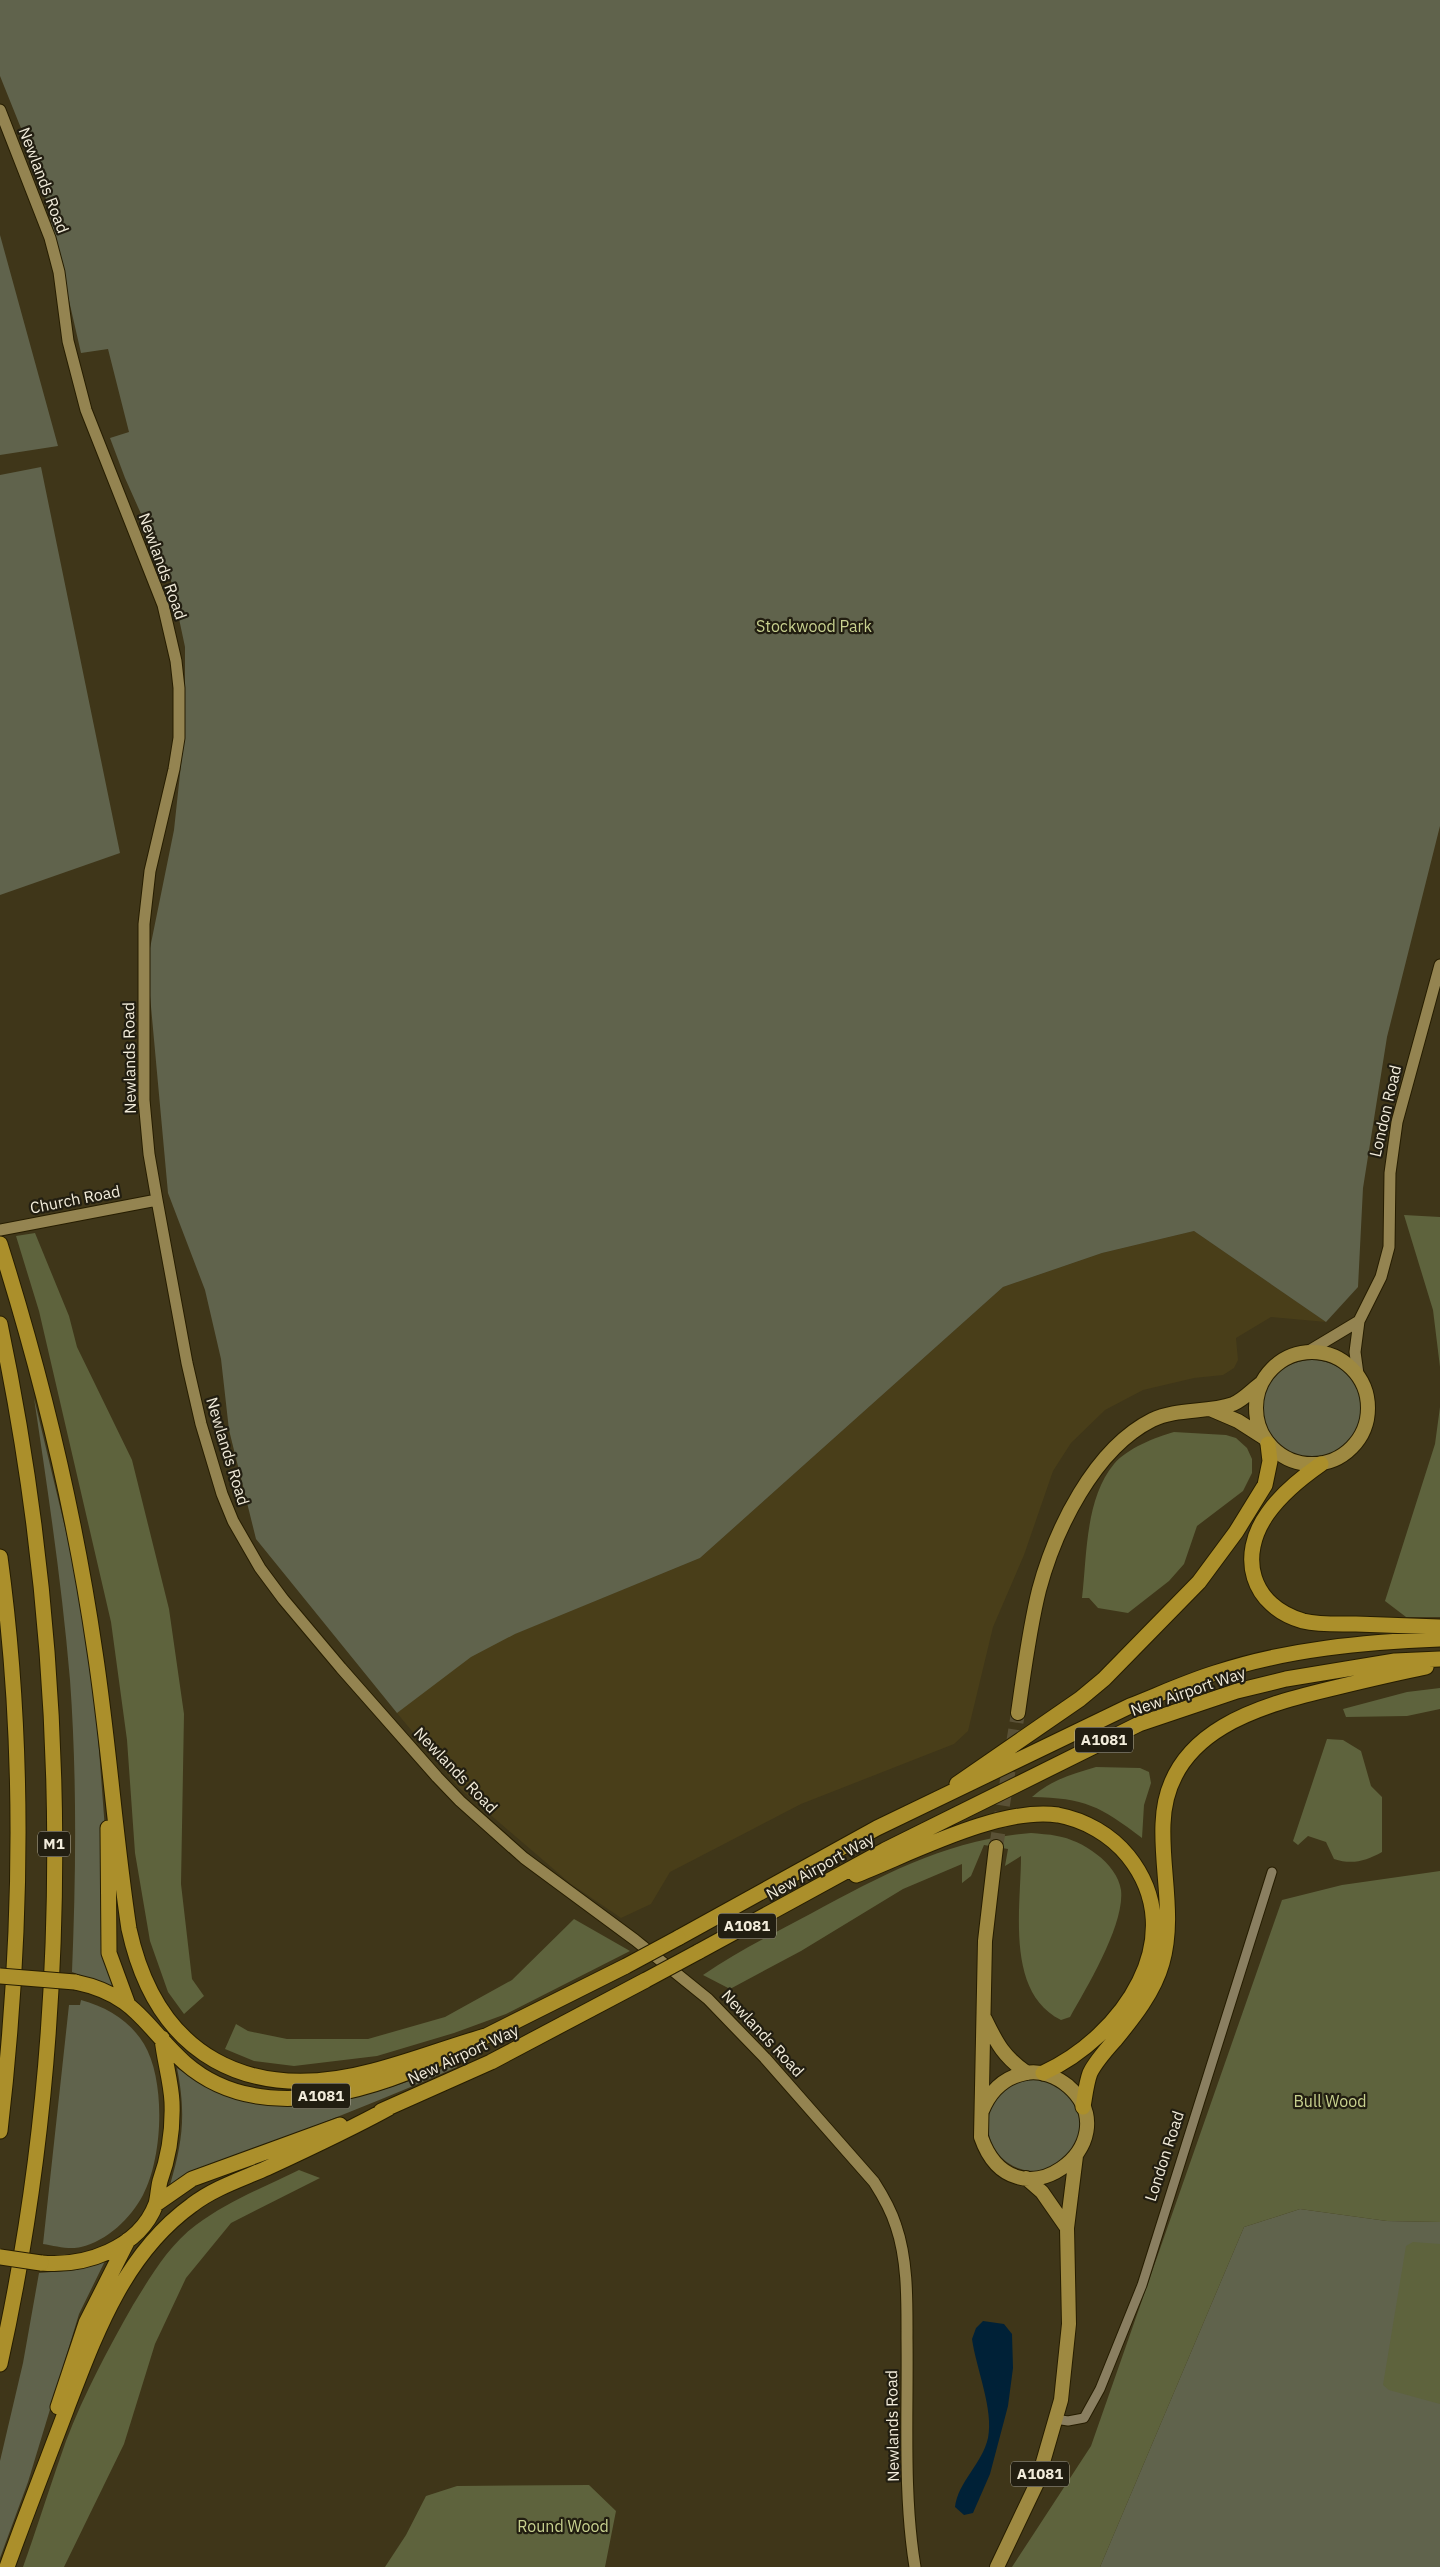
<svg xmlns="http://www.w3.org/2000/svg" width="1440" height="2567" font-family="'IBM Plex Sans',sans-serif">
  <rect width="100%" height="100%" fill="#3f3619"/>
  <path fill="#493e19" d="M 1194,1231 L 1326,1322 L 1271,1317 L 1236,1338 L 1238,1360 L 1234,1368 L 1223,1375 L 1194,1378 L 1143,1390 L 1105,1410 L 1071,1443 L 1053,1471 L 1024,1555 L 993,1627 L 968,1731 L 954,1744 L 801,1804 L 670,1872 L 651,1904 L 621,1918 L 571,1884 L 458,1787 L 397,1713 L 448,1661 L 700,1558 L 1003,1287 L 1102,1253 Z"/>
  <path fill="#60634c" d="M 0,0 L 1440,0 L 1440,826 L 1387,1037 L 1363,1188 L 1358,1287 L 1326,1322 L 1194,1231 L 1102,1253 L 1003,1287 L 700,1558 L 515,1634 L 471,1657 L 397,1713 L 256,1539 L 229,1430 L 221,1359 L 205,1290 L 168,1193 L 147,963 L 174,830 L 185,727 L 185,647 L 171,581 L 125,478 L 110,438 L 129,432 L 108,349 L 81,353 L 41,178 L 0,76 Z
    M 0,235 L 58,446 L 0,455 Z
    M 41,467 L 120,853 L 0,895 L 0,475 Z
    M1262 1410a50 50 0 1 1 100 0a50 50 0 1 1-100 0Z
    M 34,1398 L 78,1582 L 95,1697 L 117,1988 L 72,1972 C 76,1875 77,1776 70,1680 C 62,1585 48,1492 34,1398 Z
    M 81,2000 C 107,2007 130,2021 144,2044 C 166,2081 163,2157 143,2195 C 131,2218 107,2241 81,2247 C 70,2250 55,2246 43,2244 L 69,2005 L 80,2005 Z
    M 455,2064 L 457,2067 C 362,2109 265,2144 170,2185 C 183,2141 186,2113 177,2068 C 275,2133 355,2102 455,2064 Z
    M988 2125a46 46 0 1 1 92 0a46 46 0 1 1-92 0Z
    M 1300,2209 L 1387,2221 L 1440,2222 L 1440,2567 L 1100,2567 L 1244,2227 Z
    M 105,2261 L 79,2314 L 28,2482 L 0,2558 L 0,2461 L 23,2363 L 39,2273 L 76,2270 Z"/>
  <path fill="#5e633d" d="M 1404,1215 L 1440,1217 L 1440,1367 L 1433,1310 Z
    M 35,1233 L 69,1316 L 77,1347 L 132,1460 L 169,1609 L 184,1714 L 181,1884 L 192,1979 L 204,1996 L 184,2014 L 168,1992 L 150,1941 L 135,1853 L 127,1740 L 111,1622 L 39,1311 L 16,1236 Z
    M 1440,1407 L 1440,1617 L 1406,1617 L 1385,1601 L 1435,1444 Z
    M 1174,1432 L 1226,1435 L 1236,1438 L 1247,1448 L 1252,1459 L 1252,1473 L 1243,1491 L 1197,1526 L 1184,1564 L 1169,1581 L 1128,1613 L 1098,1608 L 1089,1598 L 1082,1598 C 1087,1556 1085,1499 1114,1464 C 1126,1449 1156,1437 1174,1432 Z
    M 1440,1688 L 1440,1709 L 1407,1716 L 1346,1717 L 1343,1709 L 1407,1692 Z
    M 1327,1739 L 1343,1740 L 1361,1751 L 1371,1786 L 1382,1797 L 1382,1852 C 1366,1861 1352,1865 1334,1859 L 1326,1842 L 1308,1836 L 1298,1845 L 1293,1841 Z
    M 1096,1767 L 1140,1768 L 1149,1772 L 1151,1783 L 1144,1805 L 1142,1838 C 1100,1806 1085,1798 1032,1797 C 1051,1780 1072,1774 1096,1767 Z
    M 1031,1833 C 1039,1834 1049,1834 1057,1836 C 1082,1840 1117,1863 1121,1890 C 1125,1924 1087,1987 1070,2017 L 1061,2020 C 1005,1992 1021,1908 1021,1856 L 1005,1866 L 1008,1849 L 984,1845 L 971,1876 L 962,1883 L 962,1864 L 903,1889 L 801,1951 L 730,1989 L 703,1975 C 737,1951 775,1933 812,1913 C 885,1874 946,1840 1031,1833 Z
    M 1440,1871 L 1440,2222 L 1387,2221 L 1300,2209 L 1244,2227 L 1100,2567 L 1012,2567 L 1091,2446 L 1282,1900 L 1342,1885 Z
    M 574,1919 L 630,1951 L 506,2014 L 454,2033 L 377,2056 L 294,2066 L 254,2061 L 225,2049 L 236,2024 L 248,2031 L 287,2039 L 368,2039 L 445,2017 L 512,1980 Z
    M 299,2170 L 320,2178 L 231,2223 L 186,2278 L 155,2344 L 124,2444 L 64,2567 L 23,2567 C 38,2525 51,2483 66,2441 C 84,2394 108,2349 133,2305 C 151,2276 168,2246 196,2225 C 227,2202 264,2187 299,2170 Z
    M 1413,2242 L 1440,2244 L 1440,2404 L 1389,2390 L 1383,2385 L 1406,2246 Z
    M 589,2485 L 616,2511 L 605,2567 L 385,2567 L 406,2535 L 426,2496 L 457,2486 Z"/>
  <path fill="#002137" d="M 983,2321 L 1004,2324 L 1012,2334 L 1013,2368 L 1008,2406 L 990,2474 L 973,2513 L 964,2515 L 955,2507 C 958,2482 982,2464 988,2438 C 994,2410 976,2368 972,2339 L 976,2328 Z"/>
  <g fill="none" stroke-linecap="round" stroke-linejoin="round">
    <path stroke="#5a5136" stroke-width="14" stroke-dasharray="14 7" stroke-linecap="butt" d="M 996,1847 L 1018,1713"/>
    <defs>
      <path id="street" d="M 1055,2419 L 1068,2421 L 1084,2418 L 1100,2389 L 1142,2285 L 1272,1872"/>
      <path id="secondary" d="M 0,110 L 50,238 L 59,272 L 68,341 L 86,410 L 163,605 L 176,661 L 179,688 L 179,738 L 174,769 L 150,871 L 144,924 L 144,1100 L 149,1154 L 157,1200 L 187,1363 L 201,1424 L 222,1494 L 233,1521 L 260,1568 L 283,1599 L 341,1668 L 437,1777 L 460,1801 L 524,1858 L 635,1940 L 708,1999 L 765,2058 L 874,2182 C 883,2196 891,2210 896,2226 C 908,2261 907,2302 907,2339 C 908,2413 903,2494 915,2567
        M 0,1230 L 157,1200
        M 1309,1351 L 1359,1321
        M 1358,1374 L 1355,1352 L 1359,1321 L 1381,1277 L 1389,1247 L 1390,1173 L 1397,1122 L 1440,965"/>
      <path id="primary" d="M1256 1408a56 56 0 1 1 112 0a56 56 0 1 1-112 0Z
        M 1210,1409 L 1238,1421 L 1263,1437
        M 1018,1713 C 1024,1672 1029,1630 1039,1590 C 1055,1530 1094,1449 1152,1420 C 1176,1408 1207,1413 1233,1404 C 1243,1400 1252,1390 1260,1384
        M 985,2019 C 997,2044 1004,2057 1027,2073
        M 982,2111 C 990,2091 1004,2077 1026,2073 C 1041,2070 1057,2077 1068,2086 C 1133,2143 1014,2232 981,2137 L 985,1941 L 996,1847
        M 1026,2178 L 1042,2192 L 1067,2228
        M 997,2567 L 1037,2483 L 1061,2400 L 1069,2324 L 1067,2228 L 1076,2156"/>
      <path id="highway" d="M 0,1244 C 42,1377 75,1514 95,1652 C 109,1744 115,1837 129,1929 C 157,2057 249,2104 373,2071 C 412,2061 450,2046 489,2035
        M 0,1324 C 71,1662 75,2026 0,2364
        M 1321,1464 C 1301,1478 1282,1493 1268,1513 C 1237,1556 1251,1606 1303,1621 C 1320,1625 1339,1624 1356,1624 C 1384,1625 1412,1626 1440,1627
        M 0,1557 C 26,1747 22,1942 0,2131
        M 957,1784 L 1080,1699 L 1104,1679 L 1199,1582 L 1236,1532 L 1265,1485 L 1270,1461 L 1268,1444
        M 108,1828 L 109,1953 L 127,2002
        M 856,1875 C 910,1854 1001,1806 1058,1815 C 1085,1820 1111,1835 1128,1856 C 1193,1937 1122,2037 1043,2073
        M 678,1938 L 877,1828 L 1130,1706 C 1158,1695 1186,1682 1215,1673 C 1287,1649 1365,1642 1440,1639
        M 698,1952 L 885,1850 L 1139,1724 L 1237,1691 L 1286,1679 L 1395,1661 L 1440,1659
        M 75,1982 C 137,1995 144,2026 185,2063 C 257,2126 367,2093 443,2057
        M 480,2039 L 626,1966
        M 1083,2107 C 1085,2096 1086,2084 1090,2073 C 1096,2061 1106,2050 1115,2040 C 1133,2018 1154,1992 1162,1963 C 1175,1917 1161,1870 1163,1824 C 1166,1729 1262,1705 1338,1687 C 1367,1680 1397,1673 1426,1667
        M 381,2111 L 491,2062 L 646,1980
        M 156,2204 L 192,2179 L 340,2125
        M 41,2263 C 84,2267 139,2249 156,2204 C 158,2197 158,2189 160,2181 C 169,2156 173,2129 172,2102 C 171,2081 164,2059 162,2038
        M 58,2407 L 86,2323 L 128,2240
        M 7,2567 C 26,2514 47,2461 67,2408 C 96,2333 124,2254 192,2205 C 214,2188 242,2179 267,2168 C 308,2149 349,2130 389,2108"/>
    </defs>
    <use href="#street" stroke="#261d01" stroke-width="11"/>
    <use href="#secondary" stroke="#261d01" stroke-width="13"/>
    <use href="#primary" stroke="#261d01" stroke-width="16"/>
    <use href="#highway" stroke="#261d01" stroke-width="17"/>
    <use href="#street" stroke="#8a7f61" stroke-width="9"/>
    <use href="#secondary" stroke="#948451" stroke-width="11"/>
    <use href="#primary" stroke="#9e8941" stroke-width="14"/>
    <use href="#highway" stroke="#ab8f2b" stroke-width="15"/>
    <defs>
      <path id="highway-bridge" d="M 626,1966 L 678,1938
        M 0,1976 L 75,1982
        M 646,1980 L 698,1952
        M 0,2257 L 41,2263"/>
    </defs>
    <use href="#highway-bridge" stroke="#261d01" stroke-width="17" stroke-linecap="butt"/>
    <use href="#highway-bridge" stroke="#ab8f2b" stroke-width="15"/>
  </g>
  <g text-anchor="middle" stroke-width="4.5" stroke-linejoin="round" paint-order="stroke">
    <g fill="#221e11" stroke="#b4ae9e" stroke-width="1">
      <rect x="1075" y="1727.5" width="58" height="25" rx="4"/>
      <rect x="38" y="1831.5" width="32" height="25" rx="4"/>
      <rect x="718" y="1913.5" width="58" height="25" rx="4"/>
      <rect x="292" y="2083.5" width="58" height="25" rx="4"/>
      <rect x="1011" y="2461.5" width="58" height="25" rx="4"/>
    </g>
    <g font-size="15" font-weight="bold" fill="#f2ecdb">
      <text x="1104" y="1745">A1081</text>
      <text x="54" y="1849">M1</text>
      <text x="747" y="1931">A1081</text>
      <text x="321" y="2101">A1081</text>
      <text x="1040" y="2479">A1081</text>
    </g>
    <g font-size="16" fill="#f2ecdb" stroke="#221e11">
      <text transform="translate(44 180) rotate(69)" y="6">Newlands Road</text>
      <text transform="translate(163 566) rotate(70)" y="6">Newlands Road</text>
      <text transform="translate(129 1058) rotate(-91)" y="6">Newlands Road</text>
      <text transform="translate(1385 1111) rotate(-77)" y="6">London Road</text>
      <text transform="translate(75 1199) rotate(-11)" y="6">Church Road</text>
      <text transform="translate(228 1451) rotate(73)" y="6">Newlands Road</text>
      <text transform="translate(1188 1691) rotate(-19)" y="6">New Airport Way</text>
      <text transform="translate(456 1770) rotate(46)" y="6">Newlands Road</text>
      <text transform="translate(820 1866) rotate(-29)" y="6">New Airport Way</text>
      <text transform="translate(763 2033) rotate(47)" y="6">Newlands Road</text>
      <text transform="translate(463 2054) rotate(-25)" y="6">New Airport Way</text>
      <text transform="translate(1164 2156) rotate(-72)" y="6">London Road</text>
      <text transform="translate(892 2426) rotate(-91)" y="6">Newlands Road</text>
    </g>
    <g font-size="16" fill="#c8d18f" stroke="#221e11">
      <text x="814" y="632">Stockwood Park</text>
      <text x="1330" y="2107">Bull Wood</text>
      <text x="563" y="2532">Round Wood</text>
    </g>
  </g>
</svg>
